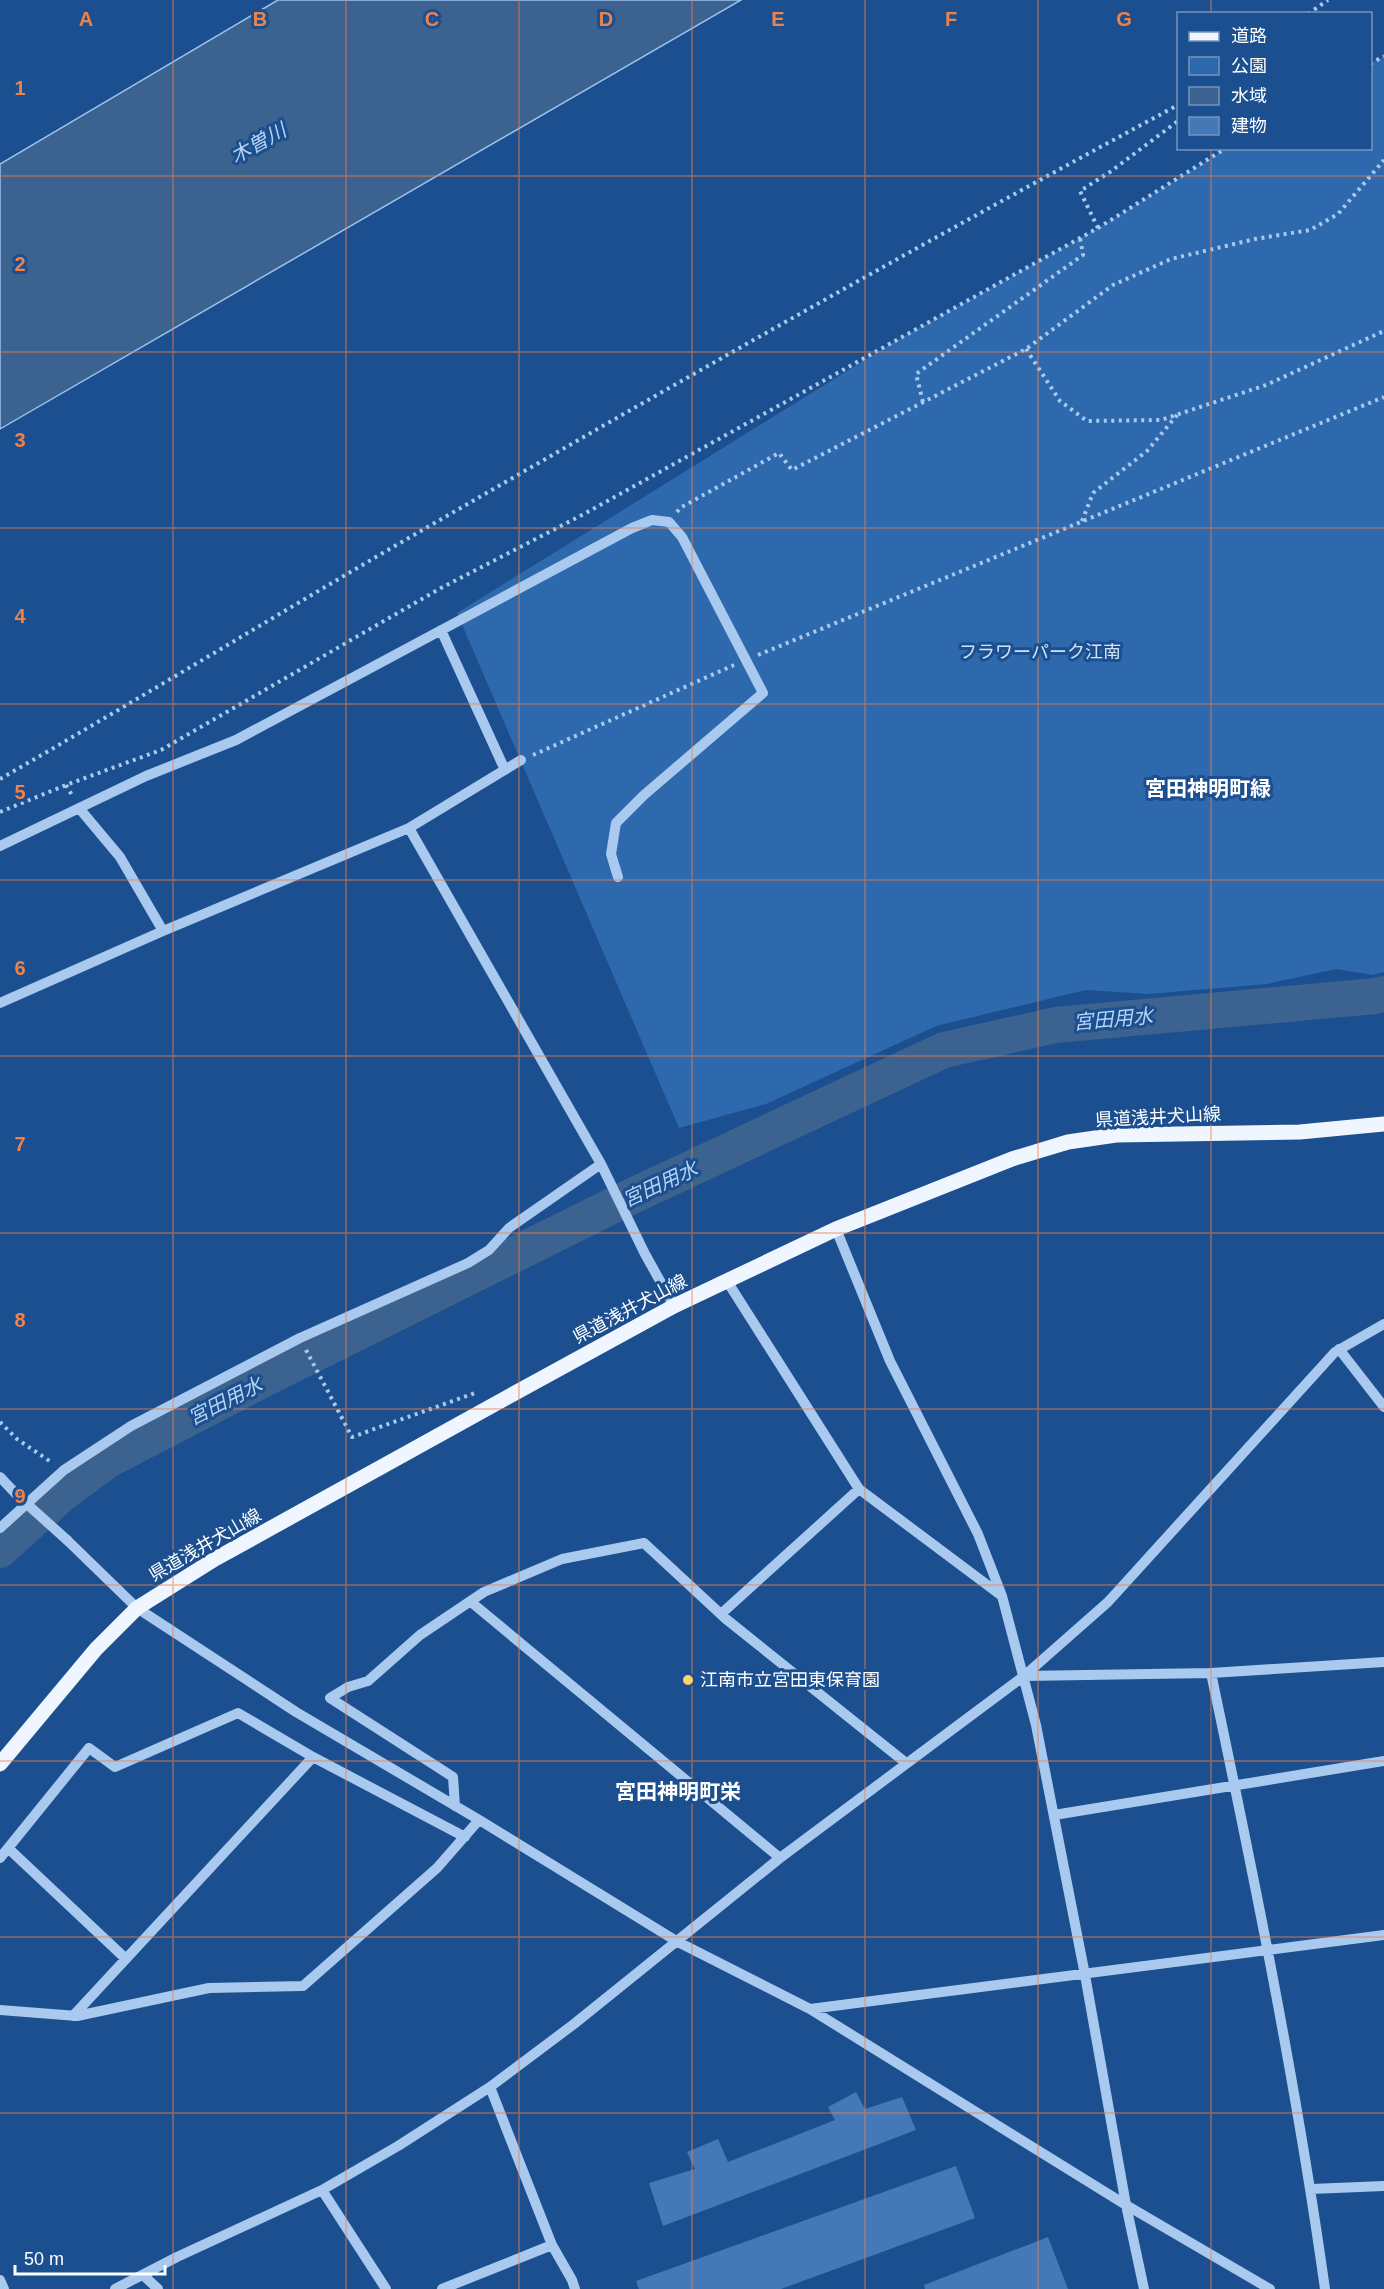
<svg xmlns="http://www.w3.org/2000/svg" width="1384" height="2289" font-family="Helvetica,'Noto Sans JP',sans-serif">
  <rect width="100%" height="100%" fill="#1b4f8f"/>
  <path fill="#2e69ad" d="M 1384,56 L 1384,972 L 1373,975 L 1336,969 L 1267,984 L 1148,994 L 1086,990 L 936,1026 L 766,1104 L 679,1128 L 457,613 L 892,343 L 1098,228 L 1226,149 L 1370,148 L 1371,63 Z"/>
  <path fill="#3c6290" stroke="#9cc4f0" stroke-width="1.5" d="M 278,0 L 741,0 L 0,429 L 0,164 Z"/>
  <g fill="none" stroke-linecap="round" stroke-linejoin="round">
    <path stroke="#3c6290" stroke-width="36" d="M 0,1550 L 62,1494 L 108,1460 L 264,1379 L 630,1197 L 944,1050 L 1056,1025 L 1376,996 L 1384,994"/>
  </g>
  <path fill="#4478b7" d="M 856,2092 L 865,2109 L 902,2097 L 916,2130 L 663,2226 L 649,2183 L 695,2169 L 687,2152 L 718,2139 L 728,2162 L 835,2120 L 828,2107 Z
    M 956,2166 L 975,2218 L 781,2289 L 639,2289 L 636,2281 Z
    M 1048,2237 L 1068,2289 L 925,2289 L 924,2285 Z"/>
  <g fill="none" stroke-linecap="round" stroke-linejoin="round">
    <path stroke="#a9c9ee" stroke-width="4" stroke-dasharray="3 4.5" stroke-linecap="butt" d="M 1308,14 L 1328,0
      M 1370,64 L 1384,56
      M 1098,228 L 1080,191 L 1110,172 L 1178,121
      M 1026,349 L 1060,401 L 1087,421 L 1161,420 L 1266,385 L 1384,331
      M 923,402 L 916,374 L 1083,255 L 1080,238
      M 677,512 L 680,508 L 779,453 L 792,470 L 1026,349 L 1113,285 L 1171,259 L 1255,239 L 1310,230 L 1338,214 L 1384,160
      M 1082,521 L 1093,493 L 1147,451 L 1177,415
      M 758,655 L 1384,397
      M 533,755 L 734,665
      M 0,779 C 134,702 266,621 400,543 C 657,394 916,246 1178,105
      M 66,785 L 73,797
      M 0,812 L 66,785 L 161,750 L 441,588 L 584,514 L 1098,228 L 1226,148
      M 306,1350 L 352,1437 L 478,1392
      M 0,1422 L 17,1439 L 51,1462"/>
    <path stroke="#a9c9ee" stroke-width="10" d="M 441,630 L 505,770
      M 79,808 L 120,857 L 163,931
      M 409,828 L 601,1164 L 645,1254 L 674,1306
      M 0,846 L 146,776 L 236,740 L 632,528 L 652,520 L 669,522 L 682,537 L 763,693 L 644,795 L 616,823 L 611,854 L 618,877
      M 0,1003 L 163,931 L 409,828 L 521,760
      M 836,1229 L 890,1361 L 978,1534 L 1002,1596 L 1036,1725 L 1085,1975 L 1126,2205 L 1144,2289
      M 727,1281 L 859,1489 L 1002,1596
      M 1339,1349 L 1384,1407
      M 0,1477 L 18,1496
      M 0,1528 L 64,1470 L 131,1426 L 300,1338 L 468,1263 L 489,1250 L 509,1228 L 601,1164
      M 67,1540 L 137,1608 L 296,1712 L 481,1821 L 678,1942 L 810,2009 L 1126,2205 L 1270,2289
      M 471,1602 L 780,1858
      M 721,1614 L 859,1489
      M 1211,1673 C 1254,1877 1296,2082 1325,2289
      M 1024,1676 L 1211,1673 L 1384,1662
      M 455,1806 L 453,1777 L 330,1698 L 348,1687 L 368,1681 L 420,1635 L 484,1592 L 562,1559 L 644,1543 L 726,1619 L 906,1763
      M 1054,1815 L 1384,1761
      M 8,1848 L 126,1959
      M 0,1858 L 89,1748 L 115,1767 L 238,1713 L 313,1757 L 465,1837
      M 810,2009 L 1384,1935
      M 0,2010 L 77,2016 L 209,1988 L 303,1986 L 437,1868 L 479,1820
      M 73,2016 L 313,1757
      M 490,2087 L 552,2245 L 572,2280 L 575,2289
      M 1311,2189 L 1384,2186
      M 322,2190 L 386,2289
      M 143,2275 L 158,2289
      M 0,2280 L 4,2289
      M 115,2289 L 177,2257 L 322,2190 L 398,2146 L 490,2087 L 574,2024 L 780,1858 L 1024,1676 L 1108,1602 L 1335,1352 L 1384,1324
      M 442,2289 L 552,2245"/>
    <path stroke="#f0f6ff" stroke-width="15" d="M 0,1764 L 96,1649 L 137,1608 L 215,1559 L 506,1398 L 674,1306 L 836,1229 L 1012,1159 L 1068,1142 L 1116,1135 L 1300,1132 L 1384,1124"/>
    <path stroke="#a9c9ee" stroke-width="10" d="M 18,1496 L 67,1540"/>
  </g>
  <path fill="none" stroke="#ee8249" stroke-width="1.5" stroke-opacity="0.55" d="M 173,0 L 173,2289M 346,0 L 346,2289M 519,0 L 519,2289M 692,0 L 692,2289M 865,0 L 865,2289M 1038,0 L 1038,2289M 1211,0 L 1211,14M 1211,148 L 1211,2289M 0,176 L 1384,176M 0,352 L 1384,352M 0,528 L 1384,528M 0,704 L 1384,704M 0,880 L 1384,880M 0,1056 L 1384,1056M 0,1233 L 1384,1233M 0,1409 L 1384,1409M 0,1585 L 1384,1585M 0,1761 L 1384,1761M 0,1937 L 1384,1937M 0,2113 L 1384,2113"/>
  <circle fill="#ffd166" stroke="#1b4f8f" stroke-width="2" cx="688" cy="1680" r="6"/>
  <g text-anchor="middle" stroke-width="6" stroke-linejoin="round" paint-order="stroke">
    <g font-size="18" fill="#cfe3fa" stroke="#1b4f8f">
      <text x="1040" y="658">フラワーパーク江南</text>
    </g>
    <g font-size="18" fill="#fff" stroke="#1b4f8f">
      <text transform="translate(1158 1117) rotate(-3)" y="6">県道浅井犬山線</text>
      <text transform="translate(630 1309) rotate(-28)" y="6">県道浅井犬山線</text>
      <text transform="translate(205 1545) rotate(-30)" y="6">県道浅井犬山線</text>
    </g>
    <g font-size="18" fill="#fff" stroke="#1b4f8f" text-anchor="start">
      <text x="700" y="1686">江南市立宮田東保育園</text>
    </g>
    <g font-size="20" font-style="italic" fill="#b5d3f5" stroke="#1b4f8f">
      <text transform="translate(258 143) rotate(-29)" y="7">木曽川</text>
      <text transform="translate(1113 1019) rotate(-5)" y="7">宮田用水</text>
      <text transform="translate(660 1184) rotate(-25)" y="7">宮田用水</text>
      <text transform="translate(225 1401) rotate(-27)" y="7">宮田用水</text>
    </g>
    <g font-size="21" font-weight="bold" fill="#fff" stroke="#1b4f8f">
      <text x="1208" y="796">宮田神明町緑</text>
      <text x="678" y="1799">宮田神明町栄</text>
    </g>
  </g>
  <g font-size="20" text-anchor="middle" font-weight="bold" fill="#ee8249" stroke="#1b4f8f" stroke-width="6" stroke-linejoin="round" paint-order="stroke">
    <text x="86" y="26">A</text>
    <text x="260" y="26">B</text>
    <text x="432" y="26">C</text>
    <text x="606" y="26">D</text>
    <text x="778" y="26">E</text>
    <text x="951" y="26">F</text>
    <text x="1124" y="26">G</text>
    <text x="20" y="95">1</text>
    <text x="20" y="271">2</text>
    <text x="20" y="447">3</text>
    <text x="20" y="623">4</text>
    <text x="20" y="799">5</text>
    <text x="20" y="975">6</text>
    <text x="20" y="1151">7</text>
    <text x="20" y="1327">8</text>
    <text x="20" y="1503">9</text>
  </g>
  <rect x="1177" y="12" width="195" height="138" fill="#1b4f8f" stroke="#7695bc" stroke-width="1.5"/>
  <rect x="1189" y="32" width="30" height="9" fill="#f0f6ff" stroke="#7695bc" stroke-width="1.5"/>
  <text x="1231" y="42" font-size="18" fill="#ffffff">道路</text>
  <rect x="1189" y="57" width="30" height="18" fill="#2e69ad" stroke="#7695bc" stroke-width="1.5"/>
  <text x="1231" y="72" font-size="18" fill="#ffffff">公園</text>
  <rect x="1189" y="87" width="30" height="18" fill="#3c6290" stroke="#7695bc" stroke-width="1.5"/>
  <text x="1231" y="102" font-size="18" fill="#ffffff">水域</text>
  <rect x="1189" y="117" width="30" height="18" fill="#4478b7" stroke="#7695bc" stroke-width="1.5"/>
  <text x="1231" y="132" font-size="18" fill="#ffffff">建物</text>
  <path d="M15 2265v9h150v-9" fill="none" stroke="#ffffff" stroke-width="3"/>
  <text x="24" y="2265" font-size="18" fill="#ffffff" stroke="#1b4f8f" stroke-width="4.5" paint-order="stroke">50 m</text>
</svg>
